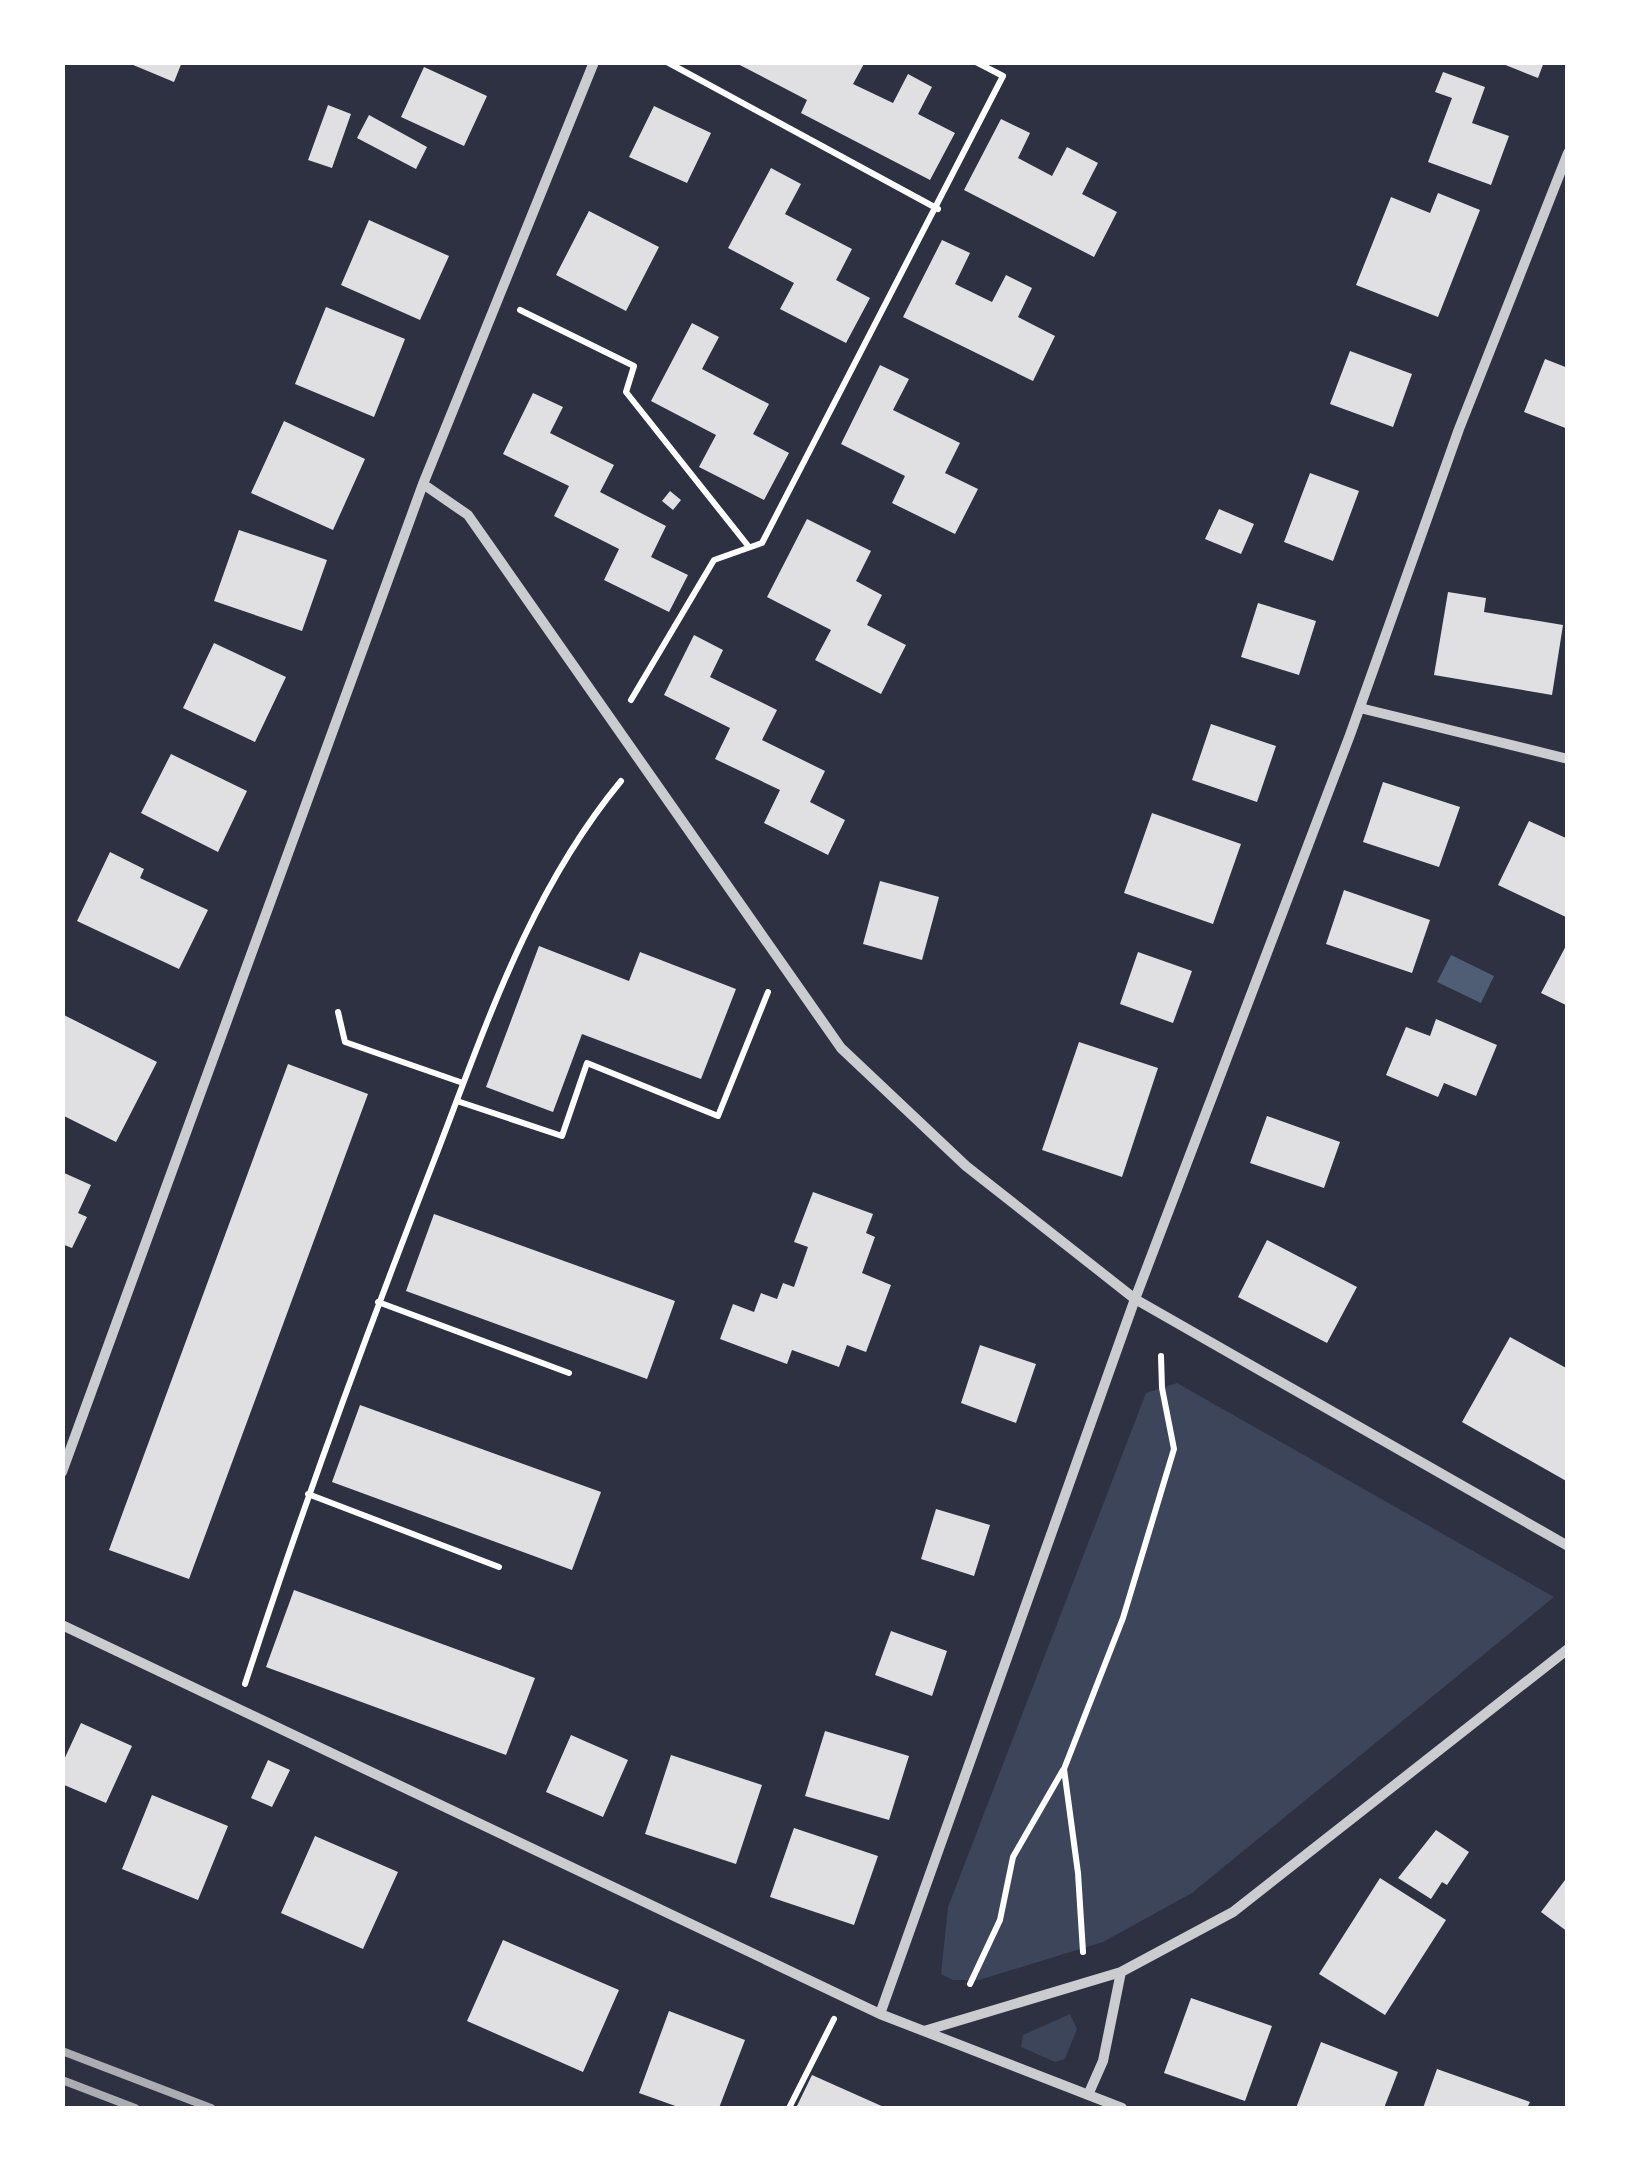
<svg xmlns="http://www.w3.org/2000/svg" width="1630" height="2171" font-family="'DejaVu Sans',sans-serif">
  <rect width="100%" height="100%" fill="#2d3142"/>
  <path fill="#3c4559" d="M 1177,1383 L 1554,1597 L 1192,1893 L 1103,1942 L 979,1980 L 953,1980 L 941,1974 L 948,1907 L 1146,1393 Z
    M 1070,2014 L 1077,2029 L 1065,2059 L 1055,2062 L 1021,2047 L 1023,2035 Z"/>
  <path fill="#4f5d75" d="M 1451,955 L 1494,976 L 1481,1003 L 1437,982 Z"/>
  <path fill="#e0e0e3" d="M 126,62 L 182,62 L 174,82 Z
    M 734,62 L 865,62 L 853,84 L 893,103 L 908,74 L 932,87 L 918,114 L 955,133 L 930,180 L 801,113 L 807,100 Z
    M 1498,62 L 1544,62 L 1538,78 Z
    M 424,67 L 487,96 L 464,146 L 401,117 Z
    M 1443,72 L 1485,87 L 1472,123 L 1509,136 L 1491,185 L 1428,162 L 1452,98 L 1435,92 Z
    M 328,105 L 351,114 L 332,168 L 308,160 Z
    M 654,106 L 711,133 L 687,183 L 629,157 Z
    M 369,115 L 427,147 L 416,169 L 357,138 Z
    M 1001,119 L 1030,133 L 1018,158 L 1052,176 L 1067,147 L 1098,163 L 1082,194 L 1117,212 L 1094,257 L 964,190 Z
    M 771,168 L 801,184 L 785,214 L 852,249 L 836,280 L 870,298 L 846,343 L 780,309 L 794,283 L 728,248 Z
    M 1438,193 L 1480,210 L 1438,317 L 1356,285 L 1391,197 L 1430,213 Z
    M 589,211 L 659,247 L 626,311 L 556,275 Z
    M 369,220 L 449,256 L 420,320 L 341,285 Z
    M 942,240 L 970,253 L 955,284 L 992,302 L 1006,275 L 1032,288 L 1018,317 L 1055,336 L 1033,381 L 903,317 Z
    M 326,307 L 405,339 L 374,417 L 295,384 Z
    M 692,323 L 719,337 L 702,369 L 769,404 L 753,434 L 789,453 L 764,500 L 699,467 L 716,435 L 651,401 Z
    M 1350,351 L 1412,374 L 1393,427 L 1330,404 Z
    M 1545,359 L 1568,368 L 1568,429 L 1524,412 Z
    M 880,365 L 909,379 L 893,410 L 960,443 L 945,473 L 978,489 L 955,534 L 892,503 L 905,476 L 841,444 Z
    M 533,393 L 563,407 L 550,433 L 614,465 L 600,492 L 666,526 L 651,557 L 688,575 L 669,612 L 604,580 L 619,549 L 554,516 L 569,486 L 503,454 Z
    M 284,421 L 365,459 L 333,530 L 251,493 Z
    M 1310,473 L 1359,491 L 1333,561 L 1284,542 Z
    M 670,491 L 681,500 L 673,510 L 662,501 Z
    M 1219,509 L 1254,524 L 1241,554 L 1205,539 Z
    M 807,519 L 871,551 L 856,581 L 882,595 L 867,625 L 906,645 L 881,694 L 815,660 L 831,630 L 767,597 Z
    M 239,530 L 327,560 L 302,631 L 214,601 Z
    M 1448,592 L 1486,598 L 1484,612 L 1563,625 L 1552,695 L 1434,675 Z
    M 1258,603 L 1316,621 L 1299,675 L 1241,657 Z
    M 694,635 L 723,650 L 710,677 L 777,710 L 762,740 L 825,771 L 810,802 L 845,820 L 828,855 L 764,823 L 780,790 L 715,759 L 730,728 L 664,695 Z
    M 214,643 L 286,677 L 255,742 L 183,708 Z
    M 1211,724 L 1276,746 L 1257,802 L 1192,780 Z
    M 171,754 L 247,791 L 218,852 L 141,813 Z
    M 1383,782 L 1460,807 L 1439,867 L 1363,842 Z
    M 1152,813 L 1241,844 L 1213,924 L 1124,893 Z
    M 1529,821 L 1568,839 L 1568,918 L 1498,885 Z
    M 110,852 L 144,869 L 140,878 L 208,910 L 179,969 L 77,921 Z
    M 880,881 L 939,897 L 922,960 L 863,944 Z
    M 1344,890 L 1430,920 L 1412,973 L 1326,944 Z
    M 1568,942 L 1568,1006 L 1541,993 Z
    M 539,946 L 629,981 L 640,952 L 736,989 L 701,1079 L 582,1034 L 553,1112 L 486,1087 Z
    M 1138,952 L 1192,971 L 1173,1023 L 1120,1004 Z
    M 62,1014 L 157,1062 L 116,1142 L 62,1115 Z
    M 1436,1019 L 1497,1045 L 1476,1096 L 1444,1083 L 1438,1097 L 1386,1075 L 1406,1027 L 1430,1036 Z
    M 1079,1042 L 1158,1068 L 1122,1177 L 1042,1150 Z
    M 288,1064 L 368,1094 L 189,1579 L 109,1550 Z
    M 1267,1116 L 1340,1142 L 1324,1188 L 1250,1163 Z
    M 62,1172 L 91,1185 L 78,1213 L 87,1217 L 72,1248 L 62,1244 Z
    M 813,1192 L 873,1214 L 866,1233 L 875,1237 L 862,1273 L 891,1285 L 866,1352 L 847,1345 L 839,1367 L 792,1350 L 787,1364 L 720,1339 L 733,1304 L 754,1312 L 761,1293 L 777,1299 L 783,1283 L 794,1287 L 808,1247 L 794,1242 Z
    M 434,1214 L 675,1301 L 647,1379 L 406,1291 Z
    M 1267,1240 L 1357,1287 L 1327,1343 L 1238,1297 Z
    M 1510,1337 L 1568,1369 L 1568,1482 L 1462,1422 Z
    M 980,1345 L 1036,1364 L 1016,1423 L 961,1403 Z
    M 360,1405 L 601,1492 L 572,1570 L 332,1482 Z
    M 936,1509 L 990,1525 L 974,1576 L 921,1559 Z
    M 294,1590 L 535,1678 L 506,1755 L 266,1667 Z
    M 891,1631 L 947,1651 L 932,1696 L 875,1675 Z
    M 81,1723 L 132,1746 L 106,1803 L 62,1784 L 62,1764 Z
    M 825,1731 L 909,1756 L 889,1820 L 805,1796 Z
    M 571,1735 L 628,1760 L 603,1817 L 546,1792 Z
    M 671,1755 L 762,1785 L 736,1864 L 645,1834 Z
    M 268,1760 L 290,1770 L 272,1807 L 251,1798 Z
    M 152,1795 L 228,1826 L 198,1900 L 122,1869 Z
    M 794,1828 L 878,1856 L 854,1925 L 770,1897 Z
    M 1436,1830 L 1469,1852 L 1447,1885 L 1442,1882 L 1431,1899 L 1398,1878 Z
    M 315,1836 L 398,1872 L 363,1949 L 281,1913 Z
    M 1568,1876 L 1568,1932 L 1541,1912 Z
    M 1380,1878 L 1446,1920 L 1385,2015 L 1319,1974 Z
    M 503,1940 L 619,1990 L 583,2072 L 467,2021 Z
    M 1191,1998 L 1272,2026 L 1245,2101 L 1164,2073 Z
    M 669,2011 L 745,2040 L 719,2108 L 681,2108 L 639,2093 Z
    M 1321,2042 L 1398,2072 L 1384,2108 L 1296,2108 Z
    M 1437,2069 L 1530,2102 L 1527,2108 L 1423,2108 Z
    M 812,2075 L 886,2108 L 796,2108 Z"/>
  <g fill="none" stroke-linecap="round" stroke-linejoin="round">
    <path stroke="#fff" stroke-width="6" d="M 667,62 L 938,209
      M 520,310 L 634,366 L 626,392 L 749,547
      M 631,700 L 714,560 L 762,543 L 1003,76 L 976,62
      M 338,1012 L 345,1042 L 463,1083
      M 457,1101 L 562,1136 L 587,1063 L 718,1116 L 768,992
      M 378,1302 L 569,1373
      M 308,1494 L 499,1567
      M 245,1684 C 303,1506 367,1332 435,1158 C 486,1025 530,891 621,781
      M 1083,1952 L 1078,1873 L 1064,1769 L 1123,1618 L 1174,1449 L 1162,1388 L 1161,1356
      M 970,1984 L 1000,1920 L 1013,1857 L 1063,1770
      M 789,2108 L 834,2019"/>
    <path stroke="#caccd0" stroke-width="10" d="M 423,484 L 468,515 L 841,1048 L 966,1166 L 1135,1299 L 1568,1546
      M 1360,708 L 1568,759
      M 62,1472 L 423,484 L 594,62
      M 62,1625 L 880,2014 L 1122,2108
      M 880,2014 L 1135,1299 L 1350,735 L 1459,429 L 1568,153
      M 924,2031 L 1121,1972 L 1233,1912 L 1568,1649
      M 1088,2095 L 1103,2061 L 1121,1972"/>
    <path stroke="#abadb3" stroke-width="8" d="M 62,2051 L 211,2108
      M 62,2080 L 135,2108"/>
  </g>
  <rect width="1630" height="2171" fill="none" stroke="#ffffff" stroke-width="130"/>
</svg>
